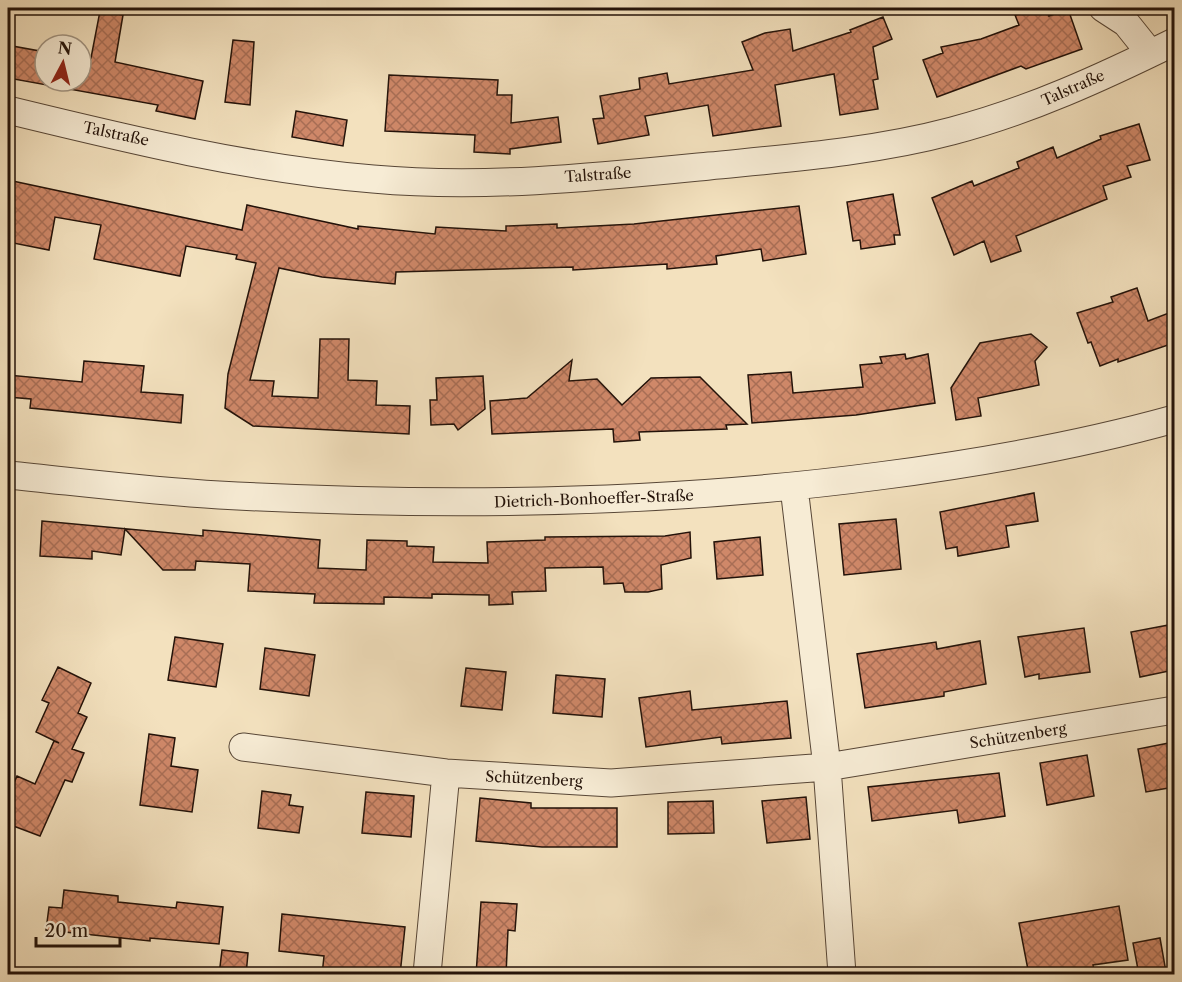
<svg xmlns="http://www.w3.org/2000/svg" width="1182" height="982" font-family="'Libre Caslon Text',serif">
  <defs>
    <pattern id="building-cross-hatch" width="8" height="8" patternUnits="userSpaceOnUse" patternTransform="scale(1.5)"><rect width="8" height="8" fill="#cf8869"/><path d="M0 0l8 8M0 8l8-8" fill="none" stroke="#a86e55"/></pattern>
  </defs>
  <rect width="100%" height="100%" fill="#f3e1be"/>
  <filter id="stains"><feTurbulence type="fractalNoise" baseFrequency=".00333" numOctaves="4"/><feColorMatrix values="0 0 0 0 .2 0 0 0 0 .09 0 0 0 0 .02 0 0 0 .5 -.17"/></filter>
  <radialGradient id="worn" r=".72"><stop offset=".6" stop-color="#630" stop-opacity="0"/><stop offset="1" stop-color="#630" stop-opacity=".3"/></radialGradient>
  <path fill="url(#building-cross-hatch)" stroke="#231209" stroke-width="1.5" d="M 1035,8 L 1046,8 L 1049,16 L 1068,9 L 1082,49 L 1026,69 L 1021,66 L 937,97 L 923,60 L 943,53 L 941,47 L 981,39 L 1019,25 L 1015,15 Z
    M 100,11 L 123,15 L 115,62 L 203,81 L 195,119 L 156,111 L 158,105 L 8,78 L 12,46 L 45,52 L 45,81 L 81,81 L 81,59 L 91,58 Z
    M 883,17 L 892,39 L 873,47 L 878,79 L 873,80 L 878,109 L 840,115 L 834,74 L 775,85 L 781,126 L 713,136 L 708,105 L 645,116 L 649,135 L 598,144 L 593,119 L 604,118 L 600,96 L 640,89 L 639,78 L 667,73 L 669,84 L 753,70 L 742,42 L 765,33 L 790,29 L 793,51 L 851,32 L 850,30 Z
    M 233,40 L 254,42 L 250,105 L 225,102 Z
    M 389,75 L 498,80 L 497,95 L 512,95 L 511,123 L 558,117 L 561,142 L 510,149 L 510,154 L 474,152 L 475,135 L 385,131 Z
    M 296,111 L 347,120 L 343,146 L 292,137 Z
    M 1139,124 L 1150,160 L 1127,166 L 1131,177 L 1103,186 L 1107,199 L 1016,236 L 1021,251 L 991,262 L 984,241 L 954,255 L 932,198 L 972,181 L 974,186 L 1019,168 L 1017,162 L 1053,147 L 1057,158 L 1101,139 L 1100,136 Z
    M 8,180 L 242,230 L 247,205 L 358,229 L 358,226 L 435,234 L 436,227 L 506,231 L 506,226 L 557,224 L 557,228 L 634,224 L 799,206 L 806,254 L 763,261 L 761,249 L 716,256 L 717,264 L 667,269 L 667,264 L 573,270 L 573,267 L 396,272 L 395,284 L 322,277 L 279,268 L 250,380 L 274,381 L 272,396 L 318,398 L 320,339 L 349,339 L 348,380 L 377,381 L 376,405 L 410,406 L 409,434 L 253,426 L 225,408 L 228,374 L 256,263 L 236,259 L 237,255 L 186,246 L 180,276 L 94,259 L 101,225 L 55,217 L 49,250 L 8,242 Z
    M 893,194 L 900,235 L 894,235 L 895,244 L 861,249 L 860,240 L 853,241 L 847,202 Z
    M 1137,288 L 1148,321 L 1174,311 L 1174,343 L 1118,362 L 1118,359 L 1100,366 L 1091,342 L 1088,343 L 1077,313 L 1113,302 L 1111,297 Z
    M 1031,334 L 1047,347 L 1035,361 L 1039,385 L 978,398 L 981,416 L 956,420 L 951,388 L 980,343 Z
    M 905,354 L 906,359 L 928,354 L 935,403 L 856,415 L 752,423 L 748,375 L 791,372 L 793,393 L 863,387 L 860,365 L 882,363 L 880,357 Z
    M 572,360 L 569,381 L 597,379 L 622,405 L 651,378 L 700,377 L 747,424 L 726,425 L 727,429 L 639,432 L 640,440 L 614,442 L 613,429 L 492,434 L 490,401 L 527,398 Z
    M 84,361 L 144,366 L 141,392 L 183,395 L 181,423 L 30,408 L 31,399 L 8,397 L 8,375 L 82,382 Z
    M 483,376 L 485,409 L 458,430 L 454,424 L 431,425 L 430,400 L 437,400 L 436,378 Z
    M 1034,493 L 1038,521 L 1006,526 L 1009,547 L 958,556 L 957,547 L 946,549 L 940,512 Z
    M 896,519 L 901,569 L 844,575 L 839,524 Z
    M 42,521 L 203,536 L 203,530 L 320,540 L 318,568 L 366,570 L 367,540 L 407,541 L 407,546 L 434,547 L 433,562 L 488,563 L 487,542 L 545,540 L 545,537 L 665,536 L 690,532 L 691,558 L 661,565 L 662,589 L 648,592 L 625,592 L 623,583 L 604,584 L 603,567 L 545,568 L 546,591 L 512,592 L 513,604 L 489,605 L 489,595 L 432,594 L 432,598 L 384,597 L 384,604 L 314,603 L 315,594 L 248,591 L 250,564 L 196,561 L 195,570 L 163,570 L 125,529 L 121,555 L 92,551 L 92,559 L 40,556 Z
    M 760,537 L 763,575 L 717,579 L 714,542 Z
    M 1174,624 L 1174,670 L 1140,677 L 1131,632 Z
    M 1084,628 L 1090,672 L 1039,679 L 1039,674 L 1025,677 L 1018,637 Z
    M 175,637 L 223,644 L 216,687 L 168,680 Z
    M 980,641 L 986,684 L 944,692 L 944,696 L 865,708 L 857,654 L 936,642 L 937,649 Z
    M 265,648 L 315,655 L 309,696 L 260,689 Z
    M 58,667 L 91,683 L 78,713 L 87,717 L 72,749 L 84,753 L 72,782 L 65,780 L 40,836 L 8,824 L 8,781 L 14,783 L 17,776 L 35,784 L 54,741 L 59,743 L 36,732 L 49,703 L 42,700 Z
    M 466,668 L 506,672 L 502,710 L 461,706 Z
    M 556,675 L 605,679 L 602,717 L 553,713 Z
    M 690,691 L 692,710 L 787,701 L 791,738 L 722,744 L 721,737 L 646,747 L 639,698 Z
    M 149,734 L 175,738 L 171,766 L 198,770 L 192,812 L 140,805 Z
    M 1174,742 L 1174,787 L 1146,792 L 1138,749 Z
    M 1087,755 L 1094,796 L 1047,805 L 1040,763 Z
    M 999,773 L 1005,816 L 959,823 L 957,810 L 872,821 L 868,787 Z
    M 262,791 L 291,795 L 289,805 L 303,807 L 299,833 L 258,828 Z
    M 366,792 L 414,796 L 411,837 L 362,833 Z
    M 806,797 L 810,839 L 767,843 L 762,801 Z
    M 480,798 L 531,803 L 531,808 L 617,808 L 617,847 L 542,847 L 476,841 Z
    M 713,801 L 714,833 L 668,834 L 668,802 Z
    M 64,890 L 118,896 L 118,902 L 176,908 L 177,902 L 223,907 L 219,944 L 150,938 L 150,941 L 46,930 L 49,907 L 62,908 Z
    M 481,902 L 517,904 L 515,931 L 508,930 L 506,975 L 476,975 Z
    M 1119,906 L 1128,960 L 1093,965 L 1094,970 L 1070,975 L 1029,975 L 1019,923 Z
    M 282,914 L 405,927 L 400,975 L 322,975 L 324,956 L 279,951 Z
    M 1160,938 L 1166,972 L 1139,975 L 1133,943 Z
    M 222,950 L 248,953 L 246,975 L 219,975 Z"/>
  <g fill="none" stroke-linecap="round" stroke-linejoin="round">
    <defs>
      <path id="street" d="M 1103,8 L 1126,23 L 1150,53
        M 8,110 C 127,139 250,169 373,179 C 484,189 598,177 709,166 C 790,158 873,152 952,131 C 1029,111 1103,77 1174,42
        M 8,475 C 78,482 149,491 219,495 C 440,507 660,505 879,476 C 979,463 1077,446 1174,419
        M 243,747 L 446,773 L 611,783 L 827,767 L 794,487
        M 427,974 L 446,773
        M 842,974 L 827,767 L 1174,710"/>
    </defs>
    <use href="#street" stroke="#574636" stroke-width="29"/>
    <use href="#street" stroke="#f7ecd5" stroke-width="27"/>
  </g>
  <g text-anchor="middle" stroke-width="4.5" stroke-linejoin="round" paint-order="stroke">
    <g font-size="15" fill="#231209" stroke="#f7ecd5">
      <text transform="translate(1073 88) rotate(-24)" y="5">Talstraße</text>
      <text transform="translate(116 134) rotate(12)" y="5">Talstraße</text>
      <text transform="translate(598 175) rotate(-4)" y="5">Talstraße</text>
      <text transform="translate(594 499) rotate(-2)" y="5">Dietrich-Bonhoeffer-Straße</text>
      <text transform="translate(1018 736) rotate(-9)" y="5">Schützenberg</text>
      <text transform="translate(534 779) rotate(3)" y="5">Schützenberg</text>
    </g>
  </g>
  <rect width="1182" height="982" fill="none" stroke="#f3e1be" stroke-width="30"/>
  <rect x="9" y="9" width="1164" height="964" fill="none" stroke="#231209" stroke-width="3"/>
  <rect x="15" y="15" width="1152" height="952" fill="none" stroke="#231209" stroke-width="1.5"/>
  <g transform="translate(63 63) rotate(7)"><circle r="28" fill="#f7ecd5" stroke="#a29583" stroke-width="1.5"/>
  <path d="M0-4.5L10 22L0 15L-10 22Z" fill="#8f2418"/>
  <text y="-9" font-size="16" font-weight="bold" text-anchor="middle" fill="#231209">N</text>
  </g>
  <path d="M36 937v9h84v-9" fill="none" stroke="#231209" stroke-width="3"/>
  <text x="45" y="937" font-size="18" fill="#231209" stroke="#f7ecd5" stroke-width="4.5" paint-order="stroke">20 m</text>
  <rect width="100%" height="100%" filter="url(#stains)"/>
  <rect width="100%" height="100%" fill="url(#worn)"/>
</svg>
